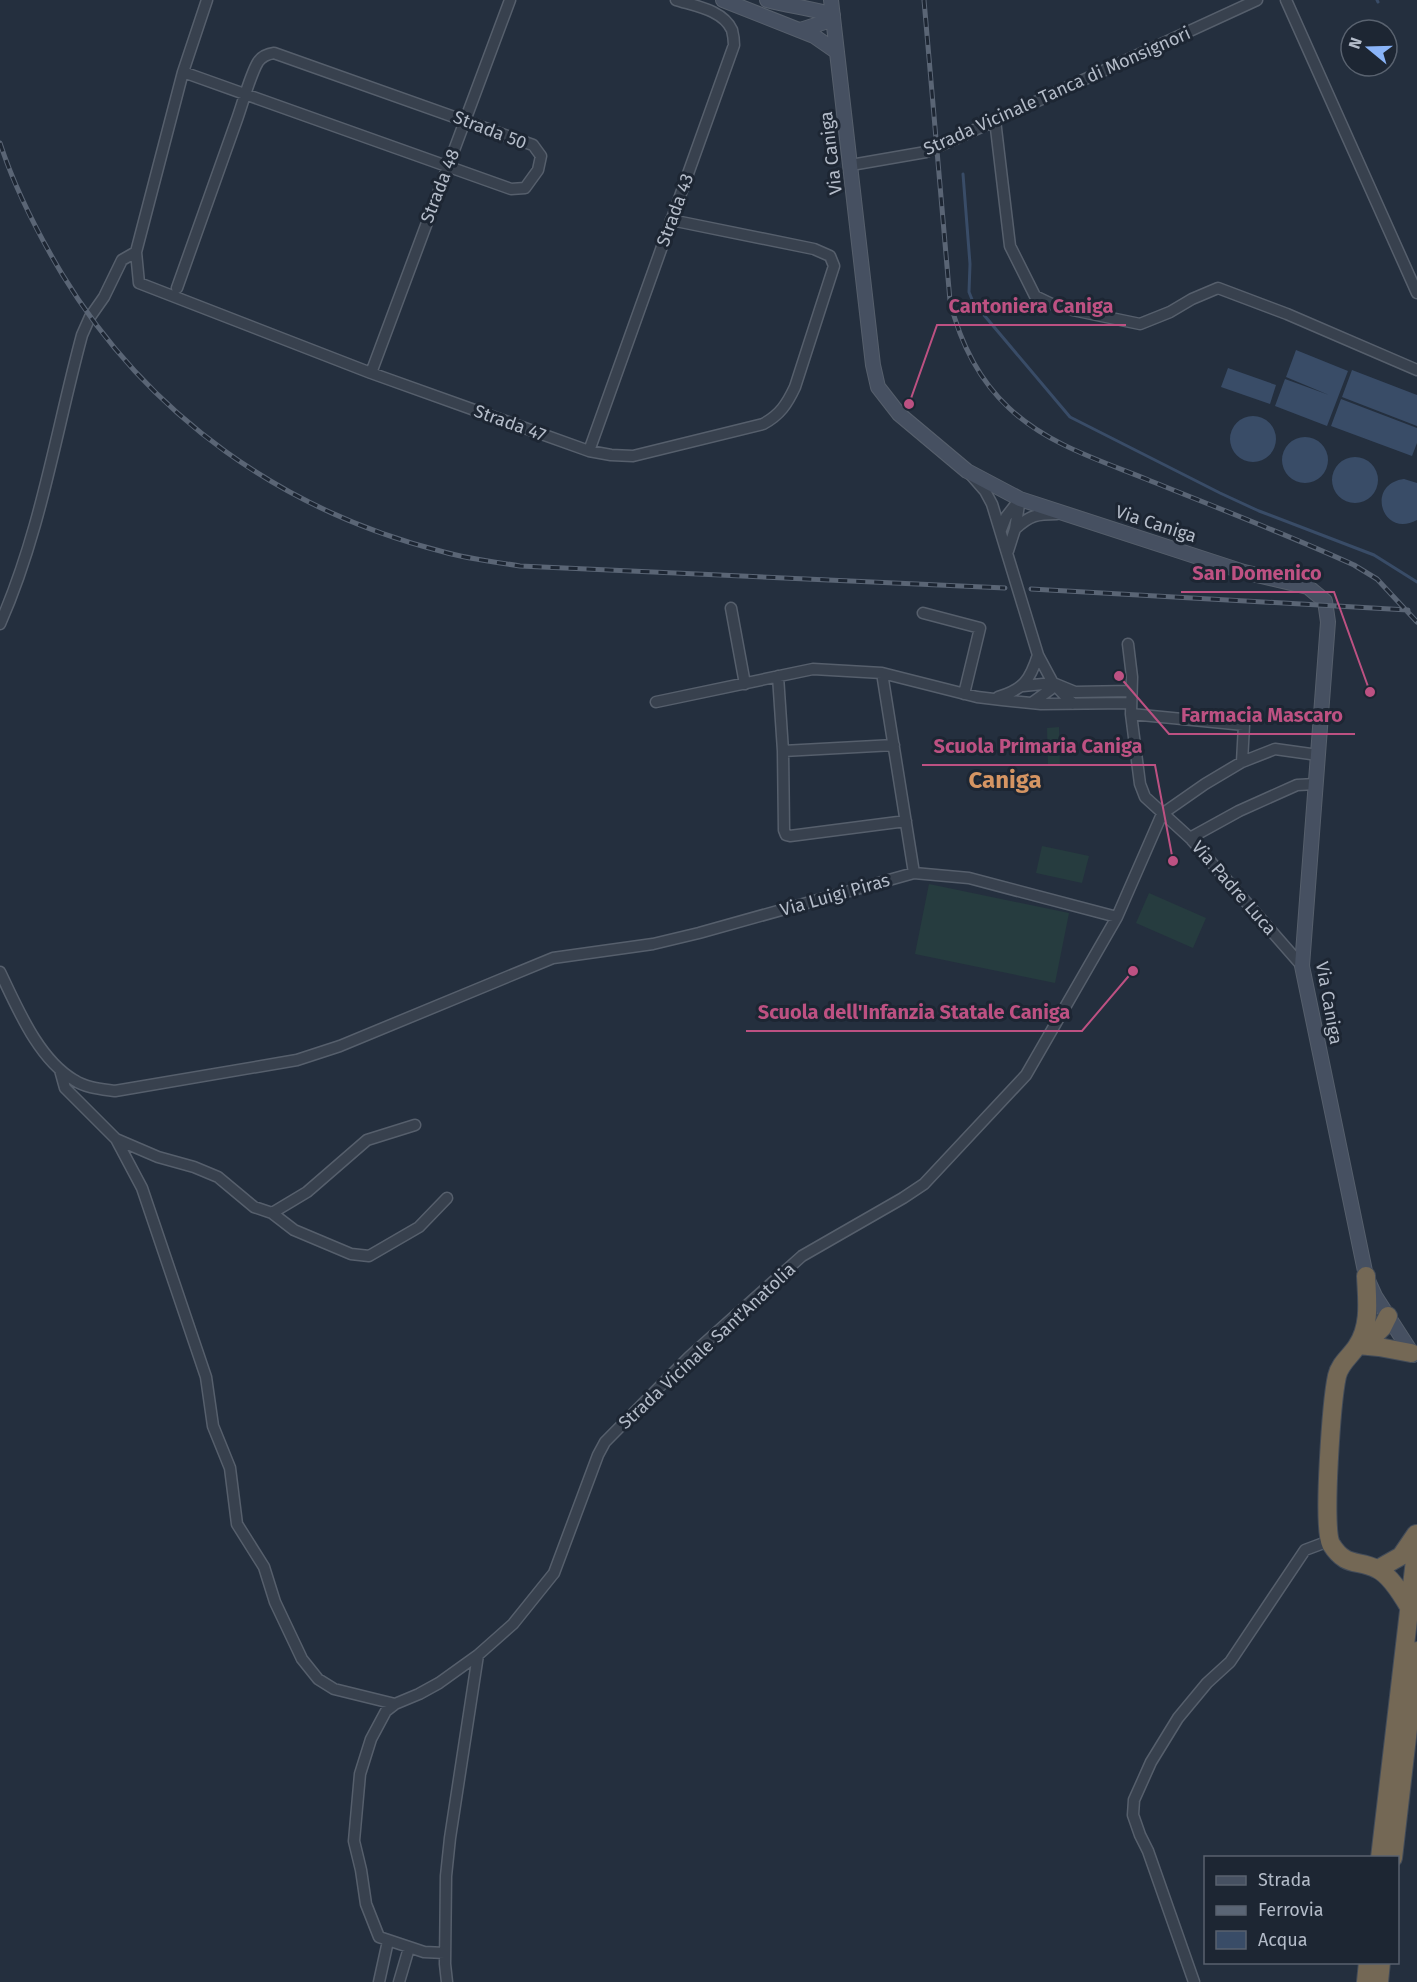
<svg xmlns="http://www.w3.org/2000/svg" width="1417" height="1982" font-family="'Fira Sans',sans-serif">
  <rect width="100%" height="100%" fill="#242f3e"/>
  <path fill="#263c3f" d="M 1059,727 L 1060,765 L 1048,766 L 1047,728 Z
    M 1042,846 L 1089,856 L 1082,883 L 1036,873 Z
    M 929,884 L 1069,913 L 1055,983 L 915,954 Z
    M 1149,893 L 1206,918 L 1193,948 L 1136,923 Z"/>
  <path fill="#394c67" d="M 1296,350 L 1348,371 L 1327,426 L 1275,406 L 1285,379 L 1329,395 L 1286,377 Z
    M 1228,368 L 1276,385 L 1270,404 L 1221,387 Z
    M 1352,370 L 1417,395 L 1417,426 L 1342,397 Z
    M 1341,399 L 1417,428 L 1417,443 L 1412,456 L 1331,426 Z
    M1230 439a23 23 0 1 1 46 0a23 23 0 1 1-46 0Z
    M1282 460a23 23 0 1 1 46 0a23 23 0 1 1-46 0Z
    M1332 480a23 23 0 1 1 46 0a23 23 0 1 1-46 0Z
    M 1404,479 L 1417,483 L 1417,520 C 1382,539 1365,484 1404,479 Z"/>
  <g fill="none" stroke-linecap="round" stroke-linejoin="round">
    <path stroke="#394c67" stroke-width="3" d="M 1377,0 L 1378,2
      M 963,174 L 970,264 L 969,292 L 973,302 L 1070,417 L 1220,493 L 1259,511 L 1374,555 L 1417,582"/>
    <defs>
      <path id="street" d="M 207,0 L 183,72 L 136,252 L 139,283 L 371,373 L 589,451 L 611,455 L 633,456 L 763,424 C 780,415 787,404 795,387 L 834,266 L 830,256 L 814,249 L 671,220
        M 1286,0 L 1417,293
        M 995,120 L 1010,246 L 1035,296 L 1058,307 L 1140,324 L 1170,312 L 1192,299 L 1218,288 L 1287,314 L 1417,370
        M 955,139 L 1257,0
        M 851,165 L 926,152
        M 177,288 L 236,122 C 242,106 250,75 258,62 C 262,56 267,54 274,53 L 533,145 L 541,156 L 538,170 L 525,188 L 511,189 L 183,72
        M 371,373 L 510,0
        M 589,451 L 734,45 C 734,40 733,34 732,30 C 723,10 695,6 676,0
        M 971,475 L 985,491 L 992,504 L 1038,655 L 1053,683 L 1073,704
        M 1015,529 C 1030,515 1037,514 1057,514
        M 1001,530 L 1006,517 L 1020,499
        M 1008,551 L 1015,529 L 1020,499
        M 731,608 L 745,684
        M 923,613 L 980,628 L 964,694
        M 0,624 C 41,531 56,431 82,335 L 90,317 L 104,297 L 122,260 L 136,252
        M 1128,644 L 1132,677 L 1131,714 L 1140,784 L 1145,797 L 1190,838 L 1302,966
        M 882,673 L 914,873
        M 778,676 L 783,751 L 784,830 L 786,835 L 790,836 L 906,821
        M 1023,686 L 1053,683 L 1075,692 L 1131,691
        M 998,697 C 1024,689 1030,680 1038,655
        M 656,702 L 813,669 L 882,673 L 977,697 L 1002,700 L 1041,704 L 1130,703
        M 1033,702 L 1051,689 L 1053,683
        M 1131,714 L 1244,725 L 1242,762
        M 783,751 L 894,745
        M 1190,838 L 1239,811 L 1297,785 L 1316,784
        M 0,972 C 17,1007 38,1059 74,1080 C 86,1088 101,1089 115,1091 L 297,1060 L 340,1046 L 553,958 L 653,944 L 699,933 L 914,873 L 969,878 L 1117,917
        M 60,1070 L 65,1088 L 116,1139 L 142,1188 L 206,1377 L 213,1426 L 230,1468 L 237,1524 L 264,1567 L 275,1602 L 302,1659 L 318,1679 L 334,1689 L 395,1704
        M 116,1139 L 158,1157 L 194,1167 L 218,1177 L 254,1207 L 272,1213 L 307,1192 L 367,1140 L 415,1125
        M 272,1213 L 294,1230 L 351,1254 L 369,1256 L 419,1227 L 447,1198
        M 445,1953 L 424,1952 L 379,1937 L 366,1904 L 361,1870 L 354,1841 L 360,1774 L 371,1739 L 386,1711 L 395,1704 L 419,1694 L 439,1683 L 478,1655
        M 379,1982 L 388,1941
        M 399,1982 L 409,1948
        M 447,1982 L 445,1964 L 446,1876 L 450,1838 L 478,1655 L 513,1624 L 554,1573 L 598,1455 L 605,1442 L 689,1357 L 802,1256 L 903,1198 L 924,1184 L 1026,1075 L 1117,917 L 1162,814 L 1205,784 L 1242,762 L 1275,749 L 1318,755
        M 1194,1982 L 1148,1851 L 1140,1835 L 1133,1815 L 1134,1800 L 1151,1762 L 1178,1718 L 1207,1683 L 1230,1662 L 1305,1550 L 1329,1541"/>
      <path id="secondary" d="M 723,0 L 814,36 L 837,52
        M 767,0 C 789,6 811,8 833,15
        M 831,0 L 873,365 L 878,387 L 899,414 L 967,471 L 1020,499 L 1244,572 L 1308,587 L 1325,601 L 1328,622 L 1302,966 L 1366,1276 L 1375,1296 L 1413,1355
        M 800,30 L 825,22 L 833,15"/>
      <path id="highway" d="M 1366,1276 C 1367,1299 1371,1325 1357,1346 C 1350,1357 1340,1363 1337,1376 C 1332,1399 1322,1527 1331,1544 C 1346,1568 1357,1559 1377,1569 C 1390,1575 1402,1595 1409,1607
        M 1358,1345 L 1379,1347 L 1411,1353
        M 1365,1345 L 1382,1328 L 1388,1316
        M 1378,1569 L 1401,1556 L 1416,1534
        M 1380,1858 L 1417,1543
        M 1393,1858 L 1417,1651
        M 1366,1982 L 1368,1962
        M 1379,1982 L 1381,1962"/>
    </defs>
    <use href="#street" stroke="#565f6c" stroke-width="13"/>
    <use href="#secondary" stroke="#565f6c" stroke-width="16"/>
    <use href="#highway" stroke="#434c59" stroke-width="20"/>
    <use href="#street" stroke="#38414e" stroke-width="10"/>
    <use href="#secondary" stroke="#465061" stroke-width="14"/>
    <use href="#highway" stroke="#746855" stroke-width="18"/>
    <defs>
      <path id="rail" d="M 924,0 L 950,301 C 960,342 978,379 1009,408 C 1047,444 1099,460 1146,479 C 1215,507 1286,534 1354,565 L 1377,579 L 1417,622
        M 0,143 C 15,189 37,232 62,274 C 148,416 284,512 444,552 C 469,559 495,562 520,566 L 1005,588
        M 1031,589 L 1408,610"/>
    </defs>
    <use href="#rail" stroke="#5a6575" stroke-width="5"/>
    <use href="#rail" stroke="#1d2633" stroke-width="3" stroke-dasharray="9" stroke-linecap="butt"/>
    <defs>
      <path id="street-bridge" d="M 926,152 L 955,139"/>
    </defs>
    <use href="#street-bridge" stroke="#565f6c" stroke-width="13" stroke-linecap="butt"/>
    <use href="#street-bridge" stroke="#38414e" stroke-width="10"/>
  </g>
  <g text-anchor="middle" stroke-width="6" stroke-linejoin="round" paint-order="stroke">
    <g font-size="18" fill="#b4bcc9" stroke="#1d2633">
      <text transform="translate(1057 91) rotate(-24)" y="6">Strada Vicinale Tanca di Monsignori</text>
      <text transform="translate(490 130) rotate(21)" y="6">Strada 50</text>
      <text transform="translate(831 153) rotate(-97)" y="6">Via Caniga</text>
      <text transform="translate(440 186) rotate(-69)" y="6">Strada 48</text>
      <text transform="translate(675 210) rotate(-70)" y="6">Strada 43</text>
      <text transform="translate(510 423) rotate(20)" y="6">Strada 47</text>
      <text transform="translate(1156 524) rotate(18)" y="6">Via Caniga</text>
      <text transform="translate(1234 888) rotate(49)" y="6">Via Padre Luca</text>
      <text transform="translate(835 895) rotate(-16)" y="6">Via Luigi Piras</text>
      <text transform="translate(1329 1003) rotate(80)" y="6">Via Caniga</text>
      <text transform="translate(707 1346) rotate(-43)" y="6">Strada Vicinale Sant'Anatolia</text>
    </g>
    <g font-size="24" font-weight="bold" fill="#d59563" stroke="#1d2633">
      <text x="1005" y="788">Caniga</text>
    </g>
  </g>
  <path fill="none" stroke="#bd5182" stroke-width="2" d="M909 404L937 325H1126M1370 692L1334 592H1181M1119 676L1169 734H1355M1173 861L1155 765H922M1133 971L1082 1031H746"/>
  <g fill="#bd5182" stroke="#1d2633" stroke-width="2">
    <circle cx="909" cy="404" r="6"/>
    <circle cx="1370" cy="692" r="6"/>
    <circle cx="1119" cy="676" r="6"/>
    <circle cx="1173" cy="861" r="6"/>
    <circle cx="1133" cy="971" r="6"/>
  </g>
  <g font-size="20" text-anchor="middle" font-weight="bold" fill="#bd5182" stroke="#1d2633" stroke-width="6" stroke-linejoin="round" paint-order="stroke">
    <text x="1031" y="313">Cantoniera Caniga</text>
    <text x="1257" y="580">San Domenico</text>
    <text x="1262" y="722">Farmacia Mascaro</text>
    <text x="1038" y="753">Scuola Primaria Caniga</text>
    <text x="914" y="1019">Scuola dell'Infanzia Statale Caniga</text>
  </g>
  <rect x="1204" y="1856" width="195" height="108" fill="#1d2633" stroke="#59626f" stroke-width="1.5"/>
  <rect x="1216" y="1876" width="30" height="9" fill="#465061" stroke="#59626f" stroke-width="1.5"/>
  <text x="1258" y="1886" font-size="18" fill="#b4bcc9">Strada</text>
  <rect x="1216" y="1906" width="30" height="9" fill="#5a6575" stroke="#59626f" stroke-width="1.5"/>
  <text x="1258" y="1916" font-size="18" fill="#b4bcc9">Ferrovia</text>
  <rect x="1216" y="1931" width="30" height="18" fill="#394c67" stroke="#59626f" stroke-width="1.5"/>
  <text x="1258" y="1946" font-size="18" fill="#b4bcc9">Acqua</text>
  <g transform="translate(1369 48) rotate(289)"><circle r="28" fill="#1d2633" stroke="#59626f" stroke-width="1.5"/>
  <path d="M0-4.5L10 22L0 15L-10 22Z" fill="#8ab4f8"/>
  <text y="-9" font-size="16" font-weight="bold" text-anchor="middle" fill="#b4bcc9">N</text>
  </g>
</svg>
